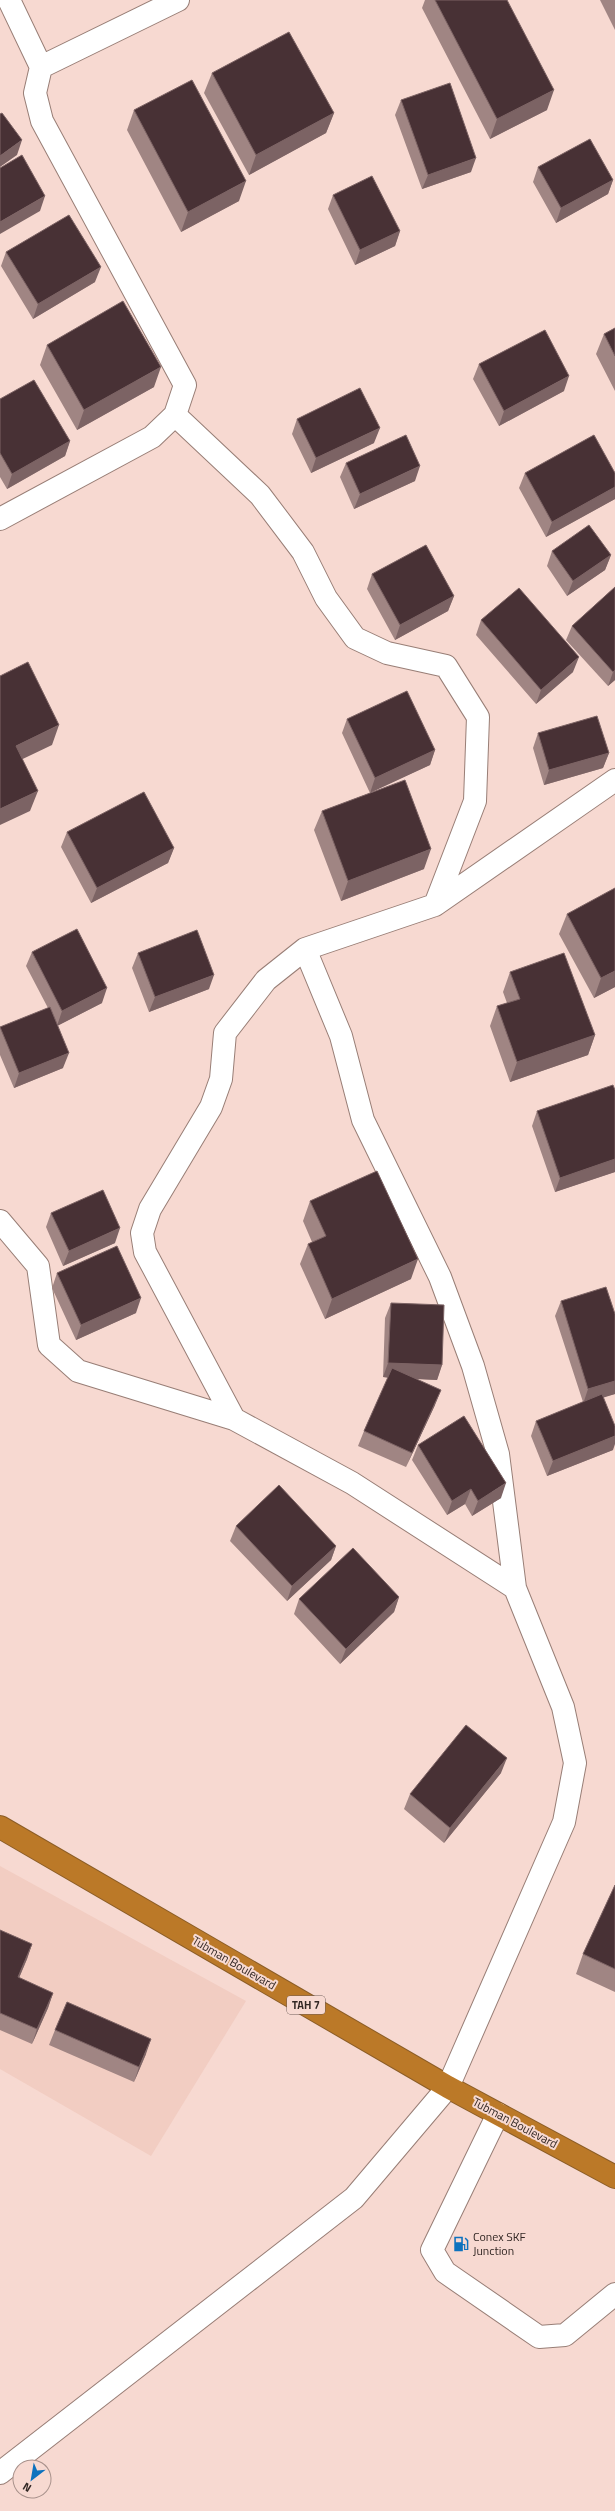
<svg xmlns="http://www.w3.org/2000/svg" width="615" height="2511" font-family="'Titillium Web',sans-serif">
  <rect width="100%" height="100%" fill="#f7d9d1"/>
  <path fill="#f2cdc2" d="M 0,1866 L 246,2001 L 151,2156 L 0,2069 Z"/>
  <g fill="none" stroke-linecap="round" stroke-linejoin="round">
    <defs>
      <path id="minor" d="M 41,67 L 178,0
        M 175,415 L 260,495 L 303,552 L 326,598 L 355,638 L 387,653 L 446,666 L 478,717 L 475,801 L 435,905
        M 0,519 L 152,437 L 175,415 L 185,385 L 42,121 L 35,93 L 41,67 L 9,0
        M 305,949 L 341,1036 L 363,1120 L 440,1277 L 473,1366 L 498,1454 L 515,1588
        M 0,1221 L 38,1266 L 49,1345 L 78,1371 L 234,1419 L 352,1483 L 515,1588 L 563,1707 L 575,1763 L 564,1822 L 448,2087 L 354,2198 L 0,2473
        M 234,1419 L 145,1252 L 142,1233 L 150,1209 L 211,1107 L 221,1079 L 225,1033 L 266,980 L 305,949 L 435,905 L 615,780
        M 498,2114 L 432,2250 L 445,2272 L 539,2337 L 565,2335 L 615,2294"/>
      <path id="highway" d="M 0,1827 L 448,2087 L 615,2177"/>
    </defs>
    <use href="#minor" stroke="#987e76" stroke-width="24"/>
    <use href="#highway" stroke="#8b5d27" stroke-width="24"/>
    <use href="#minor" stroke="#fff" stroke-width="22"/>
    <use href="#highway" stroke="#bb7928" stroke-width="22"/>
  </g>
  <path fill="#a08583" d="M 425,0 L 507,0 L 547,110 L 490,139 L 422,8 Z
    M 600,0 L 615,0 L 615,30 Z
    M 212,73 L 334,113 L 326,133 L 249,175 L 204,93 Z
    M 401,100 L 471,172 L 422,189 L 395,115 Z
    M 134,110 L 239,201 L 181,232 L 127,130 Z
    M 538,167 L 613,180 L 608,194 L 556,223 L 533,182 Z
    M 333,195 L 400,231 L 395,246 L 355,265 L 328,209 Z
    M 6,252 L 95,282 L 33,319 L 1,266 Z
    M 615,328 L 615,391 L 596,354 L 604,334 Z
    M 47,345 L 154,387 L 77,430 L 40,365 Z
    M 479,364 L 564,391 L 499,426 L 473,379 Z
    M 0,399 L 70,441 L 65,456 L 7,489 L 0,477 Z
    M 297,419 L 374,443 L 311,473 L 292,434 Z
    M 346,463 L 415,481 L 354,509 L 340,477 Z
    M 525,473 L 615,473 L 615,499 L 546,537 L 519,488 Z
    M 552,551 L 611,555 L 605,570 L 567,596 L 547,566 Z
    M 372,574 L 454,596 L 448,611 L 395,640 L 367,589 Z
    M 615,587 L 615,680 L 608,686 L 566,640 L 572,626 Z
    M 481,620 L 573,672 L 536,704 L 476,635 Z
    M 347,719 L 435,750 L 430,765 L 370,792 L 424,869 L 341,901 L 314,830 L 322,811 L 370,793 L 342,733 Z
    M 538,733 L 609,753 L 603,768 L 544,785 L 533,748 Z
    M 67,832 L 174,848 L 168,863 L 91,903 L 61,847 Z
    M 567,914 L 615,987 L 594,998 L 559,934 Z
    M 32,952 L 102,1003 L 57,1026 L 63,1068 L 14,1088 L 0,1055 L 0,1027 L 48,1008 L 26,966 Z
    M 138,953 L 209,989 L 149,1012 L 132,968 Z
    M 510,972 L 595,1035 L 588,1055 L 510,1082 L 490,1026 L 497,1006 L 507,1003 L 503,992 Z
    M 615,1090 L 615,1172 L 555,1192 L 532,1126 L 537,1111 Z
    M 310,1201 L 411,1279 L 325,1319 L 300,1264 L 308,1244 L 312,1242 L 303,1221 Z
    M 51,1213 L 115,1243 L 63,1266 L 46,1227 Z
    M 57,1273 L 136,1313 L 76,1340 L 52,1288 Z
    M 561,1301 L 615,1314 L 615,1394 L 603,1397 L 613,1450 L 547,1476 L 531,1436 L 536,1421 L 583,1402 L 555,1316 Z
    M 391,1303 L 442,1365 L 437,1380 L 415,1379 L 435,1405 L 406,1467 L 358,1446 L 364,1431 L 388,1378 L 383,1377 L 385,1318 Z
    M 418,1445 L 501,1498 L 472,1516 L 465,1504 L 447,1515 L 412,1460 Z
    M 236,1526 L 336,1546 L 331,1560 L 287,1601 L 230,1541 Z
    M 399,1597 L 394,1612 L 340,1664 L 294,1614 L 299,1599 Z
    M 501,1773 L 444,1843 L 404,1809 L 410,1794 Z
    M 615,1885 L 615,1992 L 576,1974 L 583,1954 Z
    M 0,1930 L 32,1944 L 27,1959 L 19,1978 L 53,1993 L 48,2008 L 32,2044 L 0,2030 Z
    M 55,2030 L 146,2054 L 134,2082 L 49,2045 Z"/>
  <path fill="#7c6364" d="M 554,90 L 547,110 L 490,139 L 497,119 Z
    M 334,113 L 326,133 L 249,175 L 256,155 Z
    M 22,140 L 17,155 L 0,167 L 0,156 Z
    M 476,158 L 471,172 L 422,189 L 428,175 Z
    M 613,180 L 608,194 L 556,223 L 561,208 Z
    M 246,181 L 239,201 L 181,232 L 188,212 Z
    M 45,196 L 40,211 L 0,234 L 0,222 Z
    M 400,231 L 395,246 L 355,265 L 360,250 Z
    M 101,267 L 95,282 L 33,319 L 38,304 Z
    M 161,367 L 154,387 L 77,430 L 84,410 Z
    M 569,376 L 564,391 L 499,426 L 504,411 Z
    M 380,428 L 374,443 L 311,473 L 316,458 Z
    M 70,441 L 65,456 L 7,489 L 12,474 Z
    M 420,466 L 415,481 L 354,509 L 360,494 Z
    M 615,487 L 615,499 L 546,537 L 552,522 Z
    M 611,555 L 605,570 L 567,596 L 573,581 Z
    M 454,596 L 448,611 L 395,640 L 400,625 Z
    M 579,657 L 573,672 L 536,704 L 541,690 Z
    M 615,670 L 615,680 L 608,686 L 613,672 Z
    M 59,725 L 52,745 L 8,766 L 16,746 Z
    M 435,750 L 430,765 L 370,793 L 375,778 Z
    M 609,753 L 603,768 L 544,785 L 549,770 Z
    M 38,791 L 30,811 L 0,825 L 0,809 Z
    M 174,848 L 168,863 L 91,903 L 97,888 Z
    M 431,849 L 424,869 L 341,901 L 348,881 Z
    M 615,971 L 615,987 L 594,998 L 601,978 Z
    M 214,975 L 209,989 L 149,1012 L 155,997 Z
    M 107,988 L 102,1003 L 57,1026 L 62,1011 Z
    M 595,1035 L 588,1055 L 510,1082 L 517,1062 Z
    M 69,1053 L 63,1068 L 14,1088 L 19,1073 Z
    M 615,1159 L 615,1172 L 555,1192 L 560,1178 Z
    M 120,1228 L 115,1243 L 63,1266 L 69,1251 Z
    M 418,1259 L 411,1279 L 325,1319 L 332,1299 Z
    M 141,1298 L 136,1313 L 76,1340 L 81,1325 Z
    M 388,1363 L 442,1365 L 437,1380 L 383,1377 Z
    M 615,1381 L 615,1394 L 583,1404 L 588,1389 Z
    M 441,1390 L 435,1405 L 406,1467 L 412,1453 Z
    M 615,1436 L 615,1444 L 613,1450 L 547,1476 L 553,1461 Z
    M 506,1483 L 501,1498 L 472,1516 L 478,1501 Z
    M 471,1489 L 465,1504 L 447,1515 L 452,1501 Z
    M 336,1546 L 331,1560 L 287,1601 L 292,1586 Z
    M 399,1597 L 394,1612 L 340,1664 L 346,1649 Z
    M 507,1758 L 501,1773 L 444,1843 L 450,1828 Z
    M 32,1944 L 27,1959 L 13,1992 L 18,1977 Z
    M 53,1993 L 48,2008 L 32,2044 L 37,2029 Z
    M 151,2039 L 146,2054 L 134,2082 L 139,2067 Z"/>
  <path fill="#483135" stroke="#7c6364" d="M 435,0 L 507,0 L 554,90 L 497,119 Z
    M 289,32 L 334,113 L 256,155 L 212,73 Z
    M 192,80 L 246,181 L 188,212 L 134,110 Z
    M 450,83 L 476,158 L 428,175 L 401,100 Z
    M 2,113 L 22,140 L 0,156 L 0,114 Z
    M 590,139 L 613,180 L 561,208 L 538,167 Z
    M 22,155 L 45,196 L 0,222 L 0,168 Z
    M 372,176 L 400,231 L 360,250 L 333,195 Z
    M 69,215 L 101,267 L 38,304 L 6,252 Z
    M 123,301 L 161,367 L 84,410 L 47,345 Z
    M 615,328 L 615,356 L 604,334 Z
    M 545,330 L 569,376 L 504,411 L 479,364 Z
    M 34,380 L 70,441 L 12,474 L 0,453 L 0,399 Z
    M 360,388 L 380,428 L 316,458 L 297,419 Z
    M 406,435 L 420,466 L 360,494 L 346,463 Z
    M 594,435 L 615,473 L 615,487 L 552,522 L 525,473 Z
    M 589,525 L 611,555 L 573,581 L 552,551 Z
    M 426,545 L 454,596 L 400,625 L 372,574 Z
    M 615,587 L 615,670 L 613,672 L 572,626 Z
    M 519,588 L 579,657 L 541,690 L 481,620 Z
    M 28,662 L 59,725 L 16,746 L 38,791 L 0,809 L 0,676 Z
    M 407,691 L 435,750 L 375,778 L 347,719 Z
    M 597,716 L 609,753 L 549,770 L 538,733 Z
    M 405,780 L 431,849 L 348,881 L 322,811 Z
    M 144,792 L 174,848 L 97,888 L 67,832 Z
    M 615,888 L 615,971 L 601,978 L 567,914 Z
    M 77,929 L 107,988 L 62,1011 L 32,952 Z
    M 197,930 L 214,975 L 155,997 L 138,953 Z
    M 564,953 L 595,1035 L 517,1062 L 497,1006 L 520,999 L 510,972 Z
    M 50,1007 L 69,1053 L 19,1073 L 0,1027 Z
    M 613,1085 L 615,1090 L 615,1159 L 560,1178 L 537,1111 Z
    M 377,1171 L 418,1259 L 332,1299 L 308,1244 L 326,1236 L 310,1201 Z
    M 103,1190 L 120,1228 L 69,1251 L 51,1213 Z
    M 117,1246 L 141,1298 L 81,1325 L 57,1273 Z
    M 606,1287 L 615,1314 L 615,1381 L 588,1389 L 561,1301 Z
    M 391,1303 L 444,1305 L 442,1365 L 388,1363 Z
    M 392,1368 L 441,1390 L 412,1453 L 364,1431 Z
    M 602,1394 L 615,1426 L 615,1436 L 553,1461 L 536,1421 Z
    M 464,1416 L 506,1483 L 478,1501 L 471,1489 L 452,1501 L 418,1445 Z
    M 279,1485 L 336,1546 L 292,1586 L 236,1526 Z
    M 353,1548 L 399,1597 L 346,1649 L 299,1599 Z
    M 466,1725 L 507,1758 L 450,1828 L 410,1794 Z
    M 615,1885 L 615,1969 L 583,1954 Z
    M 0,1930 L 32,1944 L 18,1977 L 53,1993 L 37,2029 L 0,2013 Z
    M 67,2002 L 151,2039 L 139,2067 L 55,2030 Z"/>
  <defs>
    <symbol id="fuel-bare" viewBox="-9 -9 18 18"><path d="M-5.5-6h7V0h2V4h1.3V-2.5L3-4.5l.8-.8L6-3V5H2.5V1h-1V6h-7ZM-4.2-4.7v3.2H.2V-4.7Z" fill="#0d72be" stroke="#f7d9d1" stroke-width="2.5" paint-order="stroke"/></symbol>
  </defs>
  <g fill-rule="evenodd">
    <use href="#fuel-bare" x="450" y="2233" width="22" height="22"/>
  </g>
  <g text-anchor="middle" stroke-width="4" stroke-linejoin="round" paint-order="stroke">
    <rect fill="#f7d9d1" stroke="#6e5d59" stroke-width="1" x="287" y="1996" width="38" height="18" rx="3"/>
    <g font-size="11" font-weight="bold" fill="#332825">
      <text x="306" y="2009">TAH 7</text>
    </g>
    <g font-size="12" fill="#332825" stroke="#f7d9d1">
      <text transform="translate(234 1963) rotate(30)" y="4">Tubman Boulevard</text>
      <text transform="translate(515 2123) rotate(28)" y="4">Tubman Boulevard</text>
    </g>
    <g font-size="12" fill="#332825" stroke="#f7d9d1" text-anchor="start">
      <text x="473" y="2241">Conex SKF<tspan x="473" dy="14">Junction</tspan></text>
    </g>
  </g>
  <g transform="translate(32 2479) rotate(211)"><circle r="19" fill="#f7d9d1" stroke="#a9928c"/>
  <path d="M0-3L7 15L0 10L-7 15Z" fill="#0d72be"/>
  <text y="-6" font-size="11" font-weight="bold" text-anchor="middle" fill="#332825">N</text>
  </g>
</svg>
